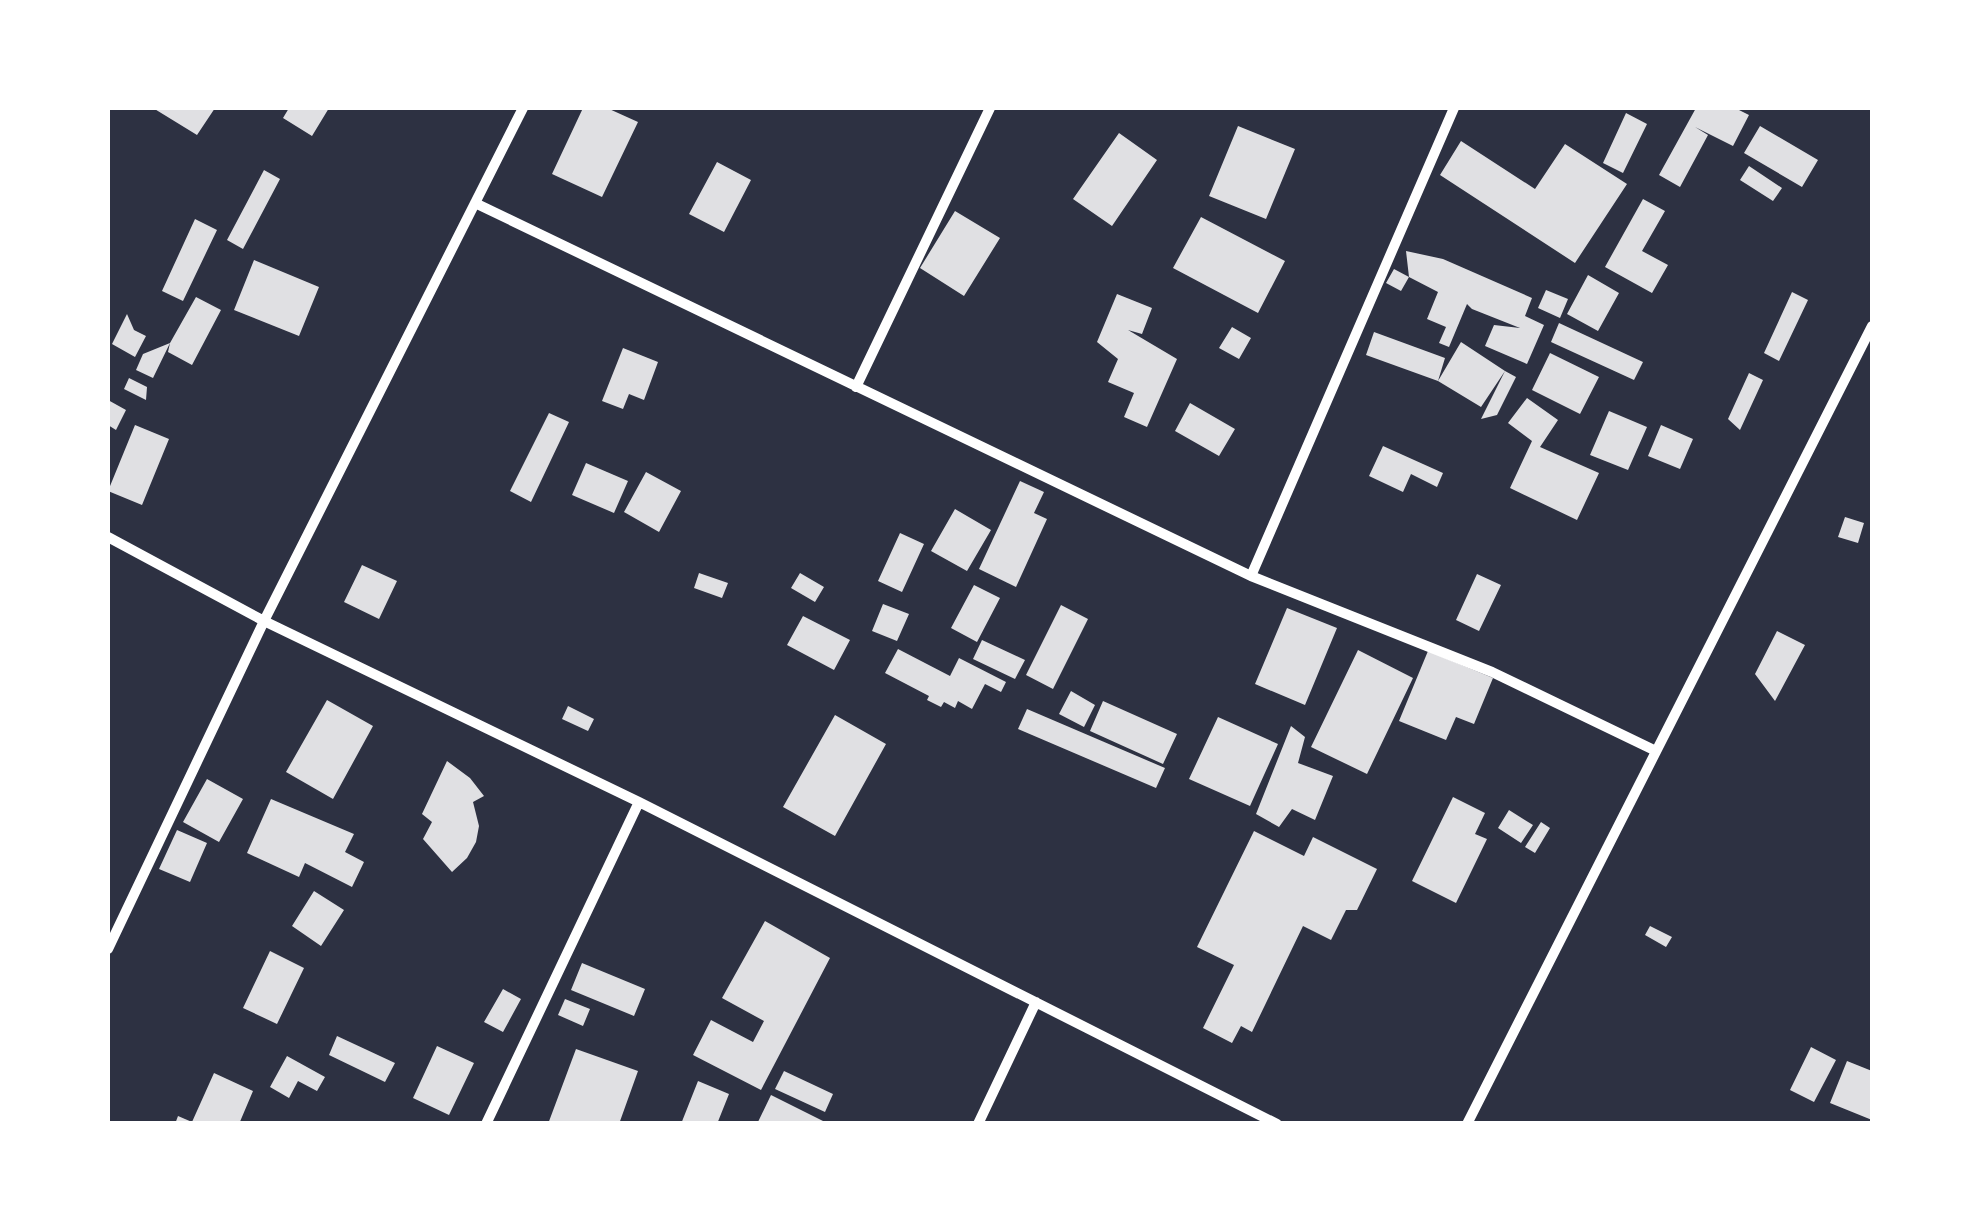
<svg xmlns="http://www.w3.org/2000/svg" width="1980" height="1231" font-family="Karla,sans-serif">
  <rect width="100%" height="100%" fill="#2d3142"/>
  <path fill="#e0e0e3" d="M 153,108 L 215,108 L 197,135 Z
    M 289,108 L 329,108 L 312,136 L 283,118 Z
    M 583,108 L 607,108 L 638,122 L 602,197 L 552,174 Z
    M 1696,108 L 1735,108 L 1749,115 L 1733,146 L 1695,127 L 1708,135 L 1680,187 L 1659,175 Z
    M 1626,113 L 1647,124 L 1623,173 L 1603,163 Z
    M 1238,126 L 1295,149 L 1266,219 L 1209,196 Z
    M 1760,126 L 1818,160 L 1802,187 L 1744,153 Z
    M 1119,133 L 1157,160 L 1112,226 L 1073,199 Z
    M 1461,141 L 1535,189 L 1565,144 L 1627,184 L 1575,263 L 1440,175 Z
    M 717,162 L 751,180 L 724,232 L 689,214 Z
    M 1749,166 L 1782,188 L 1773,201 L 1740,180 Z
    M 264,170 L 280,179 L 243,249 L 227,240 Z
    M 1643,199 L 1665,211 L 1642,251 L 1668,265 L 1652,293 L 1605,267 Z
    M 955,211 L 1000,238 L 964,296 L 920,268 Z
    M 1201,217 L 1285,261 L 1258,313 L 1173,268 Z
    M 195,219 L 217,230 L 183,301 L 162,291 Z
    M 1406,251 L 1443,259 L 1532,298 L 1525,316 L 1544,325 L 1527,364 L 1485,346 L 1494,325 L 1520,328 L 1472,309 L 1467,304 L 1449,347 L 1439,343 L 1446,327 L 1427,319 L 1438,292 L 1409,277 Z
    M 254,260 L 319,287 L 299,336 L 234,310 Z
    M 1394,269 L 1409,277 L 1401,291 L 1386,283 Z
    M 1588,275 L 1619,293 L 1598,331 L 1567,314 Z
    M 1546,290 L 1568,299 L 1560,318 L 1538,308 Z
    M 1792,292 L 1808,300 L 1779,361 L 1764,353 Z
    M 1117,294 L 1152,308 L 1142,334 L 1128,330 L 1177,359 L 1147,427 L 1124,417 L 1134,393 L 1108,382 L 1118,359 L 1097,342 Z
    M 196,297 L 221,310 L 192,365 L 168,352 L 170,343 L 153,378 L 136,370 L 143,354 L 170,343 Z
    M 127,314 L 134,330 L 146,336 L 135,357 L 112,344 Z
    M 1559,323 L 1643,362 L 1634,380 L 1551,342 Z
    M 1232,327 L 1251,338 L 1239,359 L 1219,348 Z
    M 1374,332 L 1445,358 L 1438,381 L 1461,342 L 1505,371 L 1481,407 L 1438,381 L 1366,355 Z
    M 623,348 L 658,362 L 644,400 L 629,394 L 623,409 L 602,401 Z
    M 1550,353 L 1599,377 L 1580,414 L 1532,390 Z
    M 1505,371 L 1516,377 L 1497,415 L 1481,419 Z
    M 1749,373 L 1763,380 L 1740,430 L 1728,419 Z
    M 129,378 L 147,387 L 146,400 L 124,389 Z
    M 1527,398 L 1558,420 L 1540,447 L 1599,473 L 1577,520 L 1510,488 L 1532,441 L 1508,423 Z
    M 108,400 L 126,410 L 116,430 L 108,425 Z
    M 1190,403 L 1235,429 L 1219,456 L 1175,431 Z
    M 1609,411 L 1647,427 L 1628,470 L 1590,455 Z
    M 549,413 L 569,422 L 531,502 L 510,491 Z
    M 135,425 L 169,439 L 142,505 L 108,491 Z
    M 1661,425 L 1693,439 L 1680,469 L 1648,456 Z
    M 1383,446 L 1443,473 L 1437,487 L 1411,474 L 1403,492 L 1369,476 Z
    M 586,463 L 628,481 L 614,513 L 572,495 Z
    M 646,472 L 681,491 L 659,532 L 624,512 Z
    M 1020,481 L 1044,492 L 1034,513 L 1047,519 L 1016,587 L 979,569 Z
    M 955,509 L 991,530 L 967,571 L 931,551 Z
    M 1845,517 L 1864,523 L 1858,543 L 1838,537 Z
    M 900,533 L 924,544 L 902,592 L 878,581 Z
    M 362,565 L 397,581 L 379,619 L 344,602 Z
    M 699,573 L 728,583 L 722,598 L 694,588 Z
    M 800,573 L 824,587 L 815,602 L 791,588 Z
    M 1477,574 L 1501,585 L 1479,631 L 1456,620 Z
    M 974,585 L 1000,598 L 977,642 L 951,628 Z
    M 883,604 L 909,614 L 897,641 L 872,631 Z
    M 1061,605 L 1088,619 L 1053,689 L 1026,675 Z
    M 1287,608 L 1337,628 L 1305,705 L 1255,684 Z
    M 803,616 L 850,640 L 834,670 L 787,645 Z
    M 1777,631 L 1805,645 L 1775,701 L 1755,674 Z
    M 982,640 L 1025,660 L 1015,679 L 973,659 Z
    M 898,649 L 950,676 L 959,658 L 1006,682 L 1001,692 L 985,684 L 972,709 L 958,701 L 955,708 L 944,702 L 941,707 L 927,700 L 929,696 L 885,673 Z
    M 1358,650 L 1413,678 L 1367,774 L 1311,747 Z
    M 1428,651 L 1493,678 L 1474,724 L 1456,717 L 1446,740 L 1399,721 Z
    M 1071,691 L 1095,705 L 1084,727 L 1059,714 Z
    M 327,700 L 373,726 L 333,799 L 286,772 Z
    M 1103,701 L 1177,734 L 1163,764 L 1090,731 Z
    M 568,706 L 594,719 L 588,731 L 562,719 Z
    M 1027,709 L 1165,768 L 1156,788 L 1018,729 Z
    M 835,715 L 886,744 L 835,836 L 783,807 Z
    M 1218,717 L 1278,744 L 1250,806 L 1189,779 Z
    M 1291,726 L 1305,737 L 1298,763 L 1333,776 L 1315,820 L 1292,809 L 1279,827 L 1256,814 Z
    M 447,761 L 470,778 L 484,796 L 473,802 L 479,826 L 476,842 L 467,858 L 452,872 L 423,839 L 432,822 L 422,814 Z
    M 207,779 L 243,799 L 219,842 L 183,822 Z
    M 1453,797 L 1485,813 L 1475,834 L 1487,839 L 1456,903 L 1412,881 Z
    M 271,799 L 354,834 L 345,852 L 364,862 L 352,887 L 305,863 L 299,877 L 247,853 Z
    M 1509,810 L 1533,825 L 1521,843 L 1498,828 Z
    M 1541,822 L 1550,828 L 1535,853 L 1525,847 Z
    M 177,830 L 207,843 L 190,882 L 159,869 Z
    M 1254,831 L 1304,856 L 1313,837 L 1377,869 L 1357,910 L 1346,910 L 1331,940 L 1303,926 L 1252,1032 L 1241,1026 L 1232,1043 L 1203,1028 L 1234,965 L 1197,947 Z
    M 314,891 L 344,910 L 321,946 L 292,926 Z
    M 765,921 L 830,958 L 761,1090 L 693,1055 L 711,1020 L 753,1042 L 764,1021 L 722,998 Z
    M 1650,926 L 1672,937 L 1666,947 L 1645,935 Z
    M 270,951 L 304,968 L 277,1024 L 243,1008 Z
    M 582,963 L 645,989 L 634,1016 L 571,990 Z
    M 503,989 L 521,999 L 503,1032 L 484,1022 Z
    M 565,999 L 590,1009 L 583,1026 L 558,1015 Z
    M 337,1036 L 395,1063 L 385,1082 L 329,1055 Z
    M 437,1046 L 474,1063 L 449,1115 L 413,1098 Z
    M 1811,1047 L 1836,1060 L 1814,1102 L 1790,1090 Z
    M 576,1049 L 638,1071 L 619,1124 L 548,1124 Z
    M 287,1056 L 325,1077 L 317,1091 L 298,1081 L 289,1098 L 270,1087 Z
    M 1847,1061 L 1872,1071 L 1872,1120 L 1830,1103 Z
    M 784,1071 L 833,1094 L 825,1112 L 775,1089 Z
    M 214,1073 L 253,1091 L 239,1124 L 175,1124 L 178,1116 L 192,1122 Z
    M 698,1081 L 729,1094 L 717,1124 L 681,1124 Z
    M 771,1095 L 829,1124 L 757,1124 Z"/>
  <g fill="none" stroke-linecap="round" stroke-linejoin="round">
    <path stroke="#fff" stroke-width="10" d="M 475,203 L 1251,576 L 1492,672 L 1656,751
      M 856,387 L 990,108
      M 108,537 L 264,621 L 639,802 L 1277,1124
      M 1251,576 L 1454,108
      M 108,949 L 264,621 L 523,108
      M 486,1124 L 639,802
      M 978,1124 L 1036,1002
      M 1467,1124 L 1872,326"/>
  </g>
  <rect width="1980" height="1231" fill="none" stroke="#ffffff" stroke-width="220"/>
</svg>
